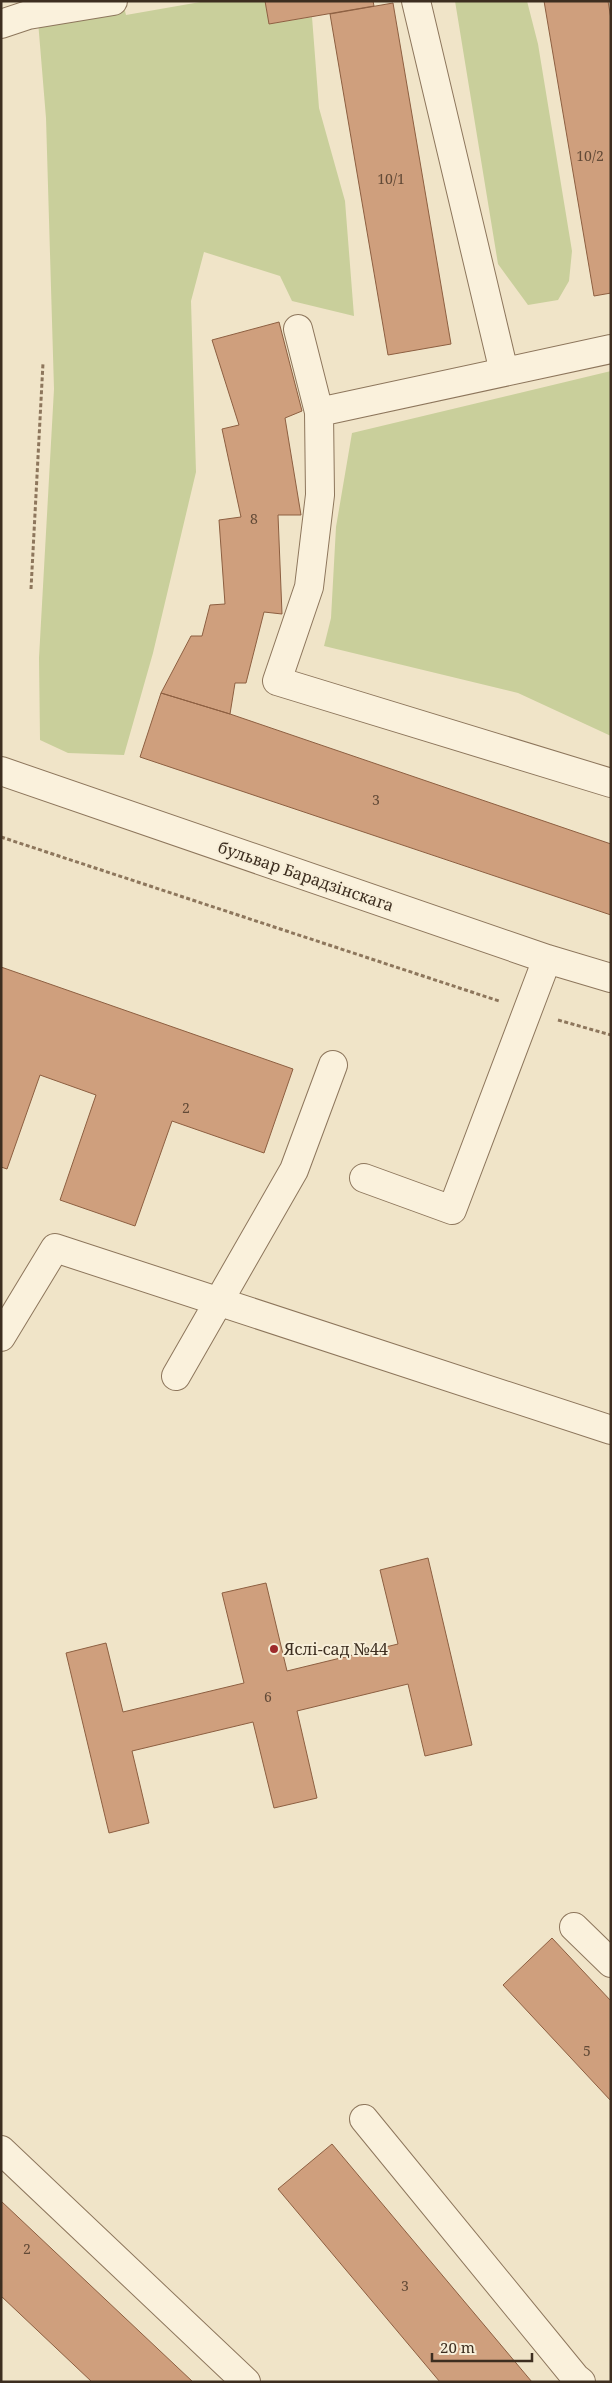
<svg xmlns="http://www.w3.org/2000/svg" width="612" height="2383" font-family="'Noto Serif',serif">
  <rect width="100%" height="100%" fill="#f0e4c8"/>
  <path fill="#c9cf9b" d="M 206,1 L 265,1 L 269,24 L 312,17 L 319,108 L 345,201 L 354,316 L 292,301 L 280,276 L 204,252 L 191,301 L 196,472 L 153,653 L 124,755 L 68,753 L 40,740 L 39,658 L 54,389 L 46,118 L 38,21 L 124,7 L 126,15 Z
    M 455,1 L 527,1 L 538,44 L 572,251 L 569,281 L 558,300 L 528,305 L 498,264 Z
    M 611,371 L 611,736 L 518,693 L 324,646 L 331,618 L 336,527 L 352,433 Z"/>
  <path fill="#cf9f7d" stroke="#8d5f41" d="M 265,1 L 373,1 L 374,6 L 269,24 Z
    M 544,1 L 608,1 L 611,19 L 611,293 L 594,296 Z
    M 393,3 L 451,344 L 388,355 L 330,14 Z
    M 279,322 L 302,411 L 285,418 L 301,515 L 278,515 L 282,614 L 264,612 L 246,683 L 235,683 L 230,714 L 161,693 L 191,636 L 202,636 L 210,605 L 225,604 L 219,520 L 241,517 L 222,429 L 239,425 L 212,340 Z
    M 161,693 L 230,714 L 611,844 L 611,915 L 140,757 Z
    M 1,967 L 293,1069 L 264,1153 L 172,1121 L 135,1226 L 60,1200 L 96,1095 L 40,1075 L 7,1169 L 1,1167 Z
    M 428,1558 L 472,1745 L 425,1756 L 408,1684 L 297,1711 L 317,1798 L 274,1808 L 253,1722 L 132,1751 L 149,1823 L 109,1833 L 66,1653 L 106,1643 L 123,1712 L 244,1683 L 222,1593 L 266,1583 L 287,1671 L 398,1644 L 380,1570 Z
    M 552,1938 L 611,2001 L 611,2101 L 503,1985 Z
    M 332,2144 L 532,2382 L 440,2382 L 278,2189 Z
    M 1,2201 L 193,2382 L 92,2382 L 1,2296 Z"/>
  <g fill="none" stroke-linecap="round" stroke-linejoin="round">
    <defs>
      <path id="minor" d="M 416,1 L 504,372
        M 1,24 L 28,15 L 113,1
        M 298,329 L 319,412 L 320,495 L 309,587 L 277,681 L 611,783
        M 319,412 L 611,349
        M 1,771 L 547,959 L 611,978
        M 364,1178 L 452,1210 L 547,959
        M 1,1337 L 55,1248 L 611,1430
        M 176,1376 L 294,1170 L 333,1065
        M 574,1927 L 611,1963
        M 364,2119 L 576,2378 L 581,2382
        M 1,2150 L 246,2382"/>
    </defs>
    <use href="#minor" stroke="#8d765c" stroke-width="30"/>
    <path stroke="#8d765c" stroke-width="3" stroke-dasharray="4 2.5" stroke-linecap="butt" d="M 31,589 L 43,363
      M 1,837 L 499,1001
      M 558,1020 L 611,1035"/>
    <use href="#minor" stroke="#faf1dc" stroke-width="28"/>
  </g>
  <circle fill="#9e2a2b" stroke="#f7eed8" stroke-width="2" cx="274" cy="1649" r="5"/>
  <g text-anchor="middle" stroke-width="4" stroke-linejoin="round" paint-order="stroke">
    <g font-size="14" fill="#624a37">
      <text x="590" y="161">10/2</text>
      <text x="391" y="184">10/1</text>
      <text x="254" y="524">8</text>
      <text x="376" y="805">3</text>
      <text x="186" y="1113">2</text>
      <text x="268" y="1702">6</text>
      <text x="587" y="2056">5</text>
      <text x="27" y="2254">2</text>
      <text x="405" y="2291">3</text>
    </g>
    <g font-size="16" fill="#3d2e20" stroke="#f7eed8">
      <text transform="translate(306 876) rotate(19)" y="6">бульвар Барадзінскага</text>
    </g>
    <g font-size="16" fill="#3d2e20" stroke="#f7eed8" text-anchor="start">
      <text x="284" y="1655">Яслі-сад №44</text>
    </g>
  </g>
  <rect width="612" height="2383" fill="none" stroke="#3d2e20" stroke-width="5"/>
  <path d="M432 2353v8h100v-8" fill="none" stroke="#3d2e20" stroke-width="2.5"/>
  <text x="440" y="2353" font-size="15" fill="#3d2e20" stroke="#f7eed8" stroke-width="4" paint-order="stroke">20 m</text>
</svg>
